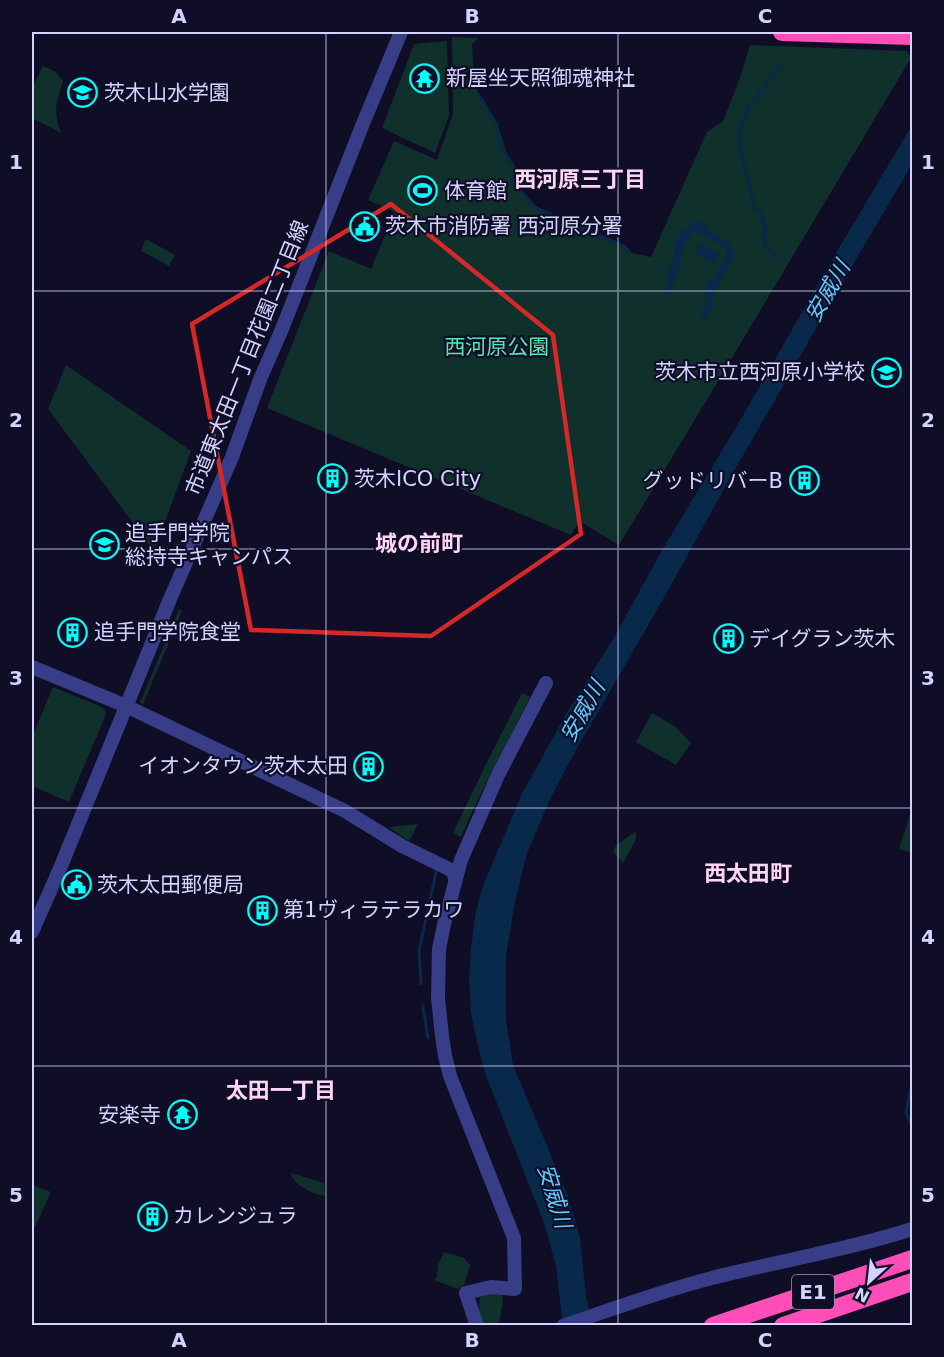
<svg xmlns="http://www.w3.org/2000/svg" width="944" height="1357" font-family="'DejaVu Sans','Noto Sans JP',sans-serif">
  <rect width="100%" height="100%" fill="#0f0e26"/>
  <path fill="#10312b" d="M 452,37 L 478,38 L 472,45 L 474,84 L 479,94 L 478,95 L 498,125 L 506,152 L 517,169 L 517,176 L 514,182 L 538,208 L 626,246 L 632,253 L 651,257 L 707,132 L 723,121 L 740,78 L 750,45 L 907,51 L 911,58 L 708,398 L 619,545 L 579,521 L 571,535 L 267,408 L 329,251 L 371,269 L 395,212 L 368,200 L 394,141 L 437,160 L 453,114 Z
    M 447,41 L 449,116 L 435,153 L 382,128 L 414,44 Z
    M 43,66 L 56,72 L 63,81 C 56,103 53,111 61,133 L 32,118 L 32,88 Z
    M 146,239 L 175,255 L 169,266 L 141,251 Z
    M 66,365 L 191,451 L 154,551 L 48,409 Z
    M 179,609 L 182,611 L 143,704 L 140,703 Z
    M 53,687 L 104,708 L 106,714 L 69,802 L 32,786 L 32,737 Z
    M 522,693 L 530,697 L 478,799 L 461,837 L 453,833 L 487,762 Z
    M 652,713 L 676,727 L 691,743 L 676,765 L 636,742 Z
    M 910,815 L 912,817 L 912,853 L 899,849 Z
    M 418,824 L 409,841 L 389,827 Z
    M 636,831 L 636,839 L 623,863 L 613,852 L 616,845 Z
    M 291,1173 L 324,1183 L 325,1196 C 313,1194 293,1185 291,1173 Z
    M 32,1185 L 51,1192 L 35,1227 L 32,1226 Z
    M 444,1252 L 464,1258 L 470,1265 L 464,1285 L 458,1289 L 434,1280 L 437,1276 L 438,1265 Z
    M 486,1292 L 502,1294 L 503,1299 L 499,1325 L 484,1325 C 480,1315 474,1300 486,1292 Z"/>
  <path fill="#09294a" d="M 912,125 L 912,164 L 827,309 L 729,480 L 665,596 L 572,757 L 550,799 L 526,856 L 514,907 L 506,956 L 506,1020 L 513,1065 L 568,1196 L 580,1239 L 586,1296 L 592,1325 L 563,1326 L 556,1266 L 544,1223 L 485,1073 L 476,1038 L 471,1012 L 469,979 L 471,949 L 476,911 L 484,883 L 522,794 L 566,714 L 615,636 L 661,552 L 741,419 L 832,260 Z
    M 701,221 C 705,224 707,228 711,232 C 722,239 733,241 734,256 L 713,293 L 712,306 L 706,318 L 700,315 L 705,305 L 705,289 L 709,281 L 715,277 L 727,255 L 725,247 L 697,232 L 691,233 C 681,248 681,265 675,281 C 674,286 671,290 669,295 L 663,292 L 668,281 L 668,271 L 674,258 L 673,243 L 678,236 L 693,222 Z
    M 701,243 L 719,253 L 713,264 L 695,254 Z"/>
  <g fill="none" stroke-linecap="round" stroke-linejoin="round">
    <path stroke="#09294a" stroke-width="3" d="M 771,78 L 780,66
      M 768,82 L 749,107 L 740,132 L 740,150 L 755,209 L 761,212 L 766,232 L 763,238 L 766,248 L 778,257
      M 479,95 L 497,125 L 498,138 L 502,150 L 516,170 L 511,181 L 536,208 L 624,246 L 628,253
      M 421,984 L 419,951 L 436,872
      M 423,1006 L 428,1038
      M 912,1083 L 906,1113 L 912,1125"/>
    <path stroke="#373d87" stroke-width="14" d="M 32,667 L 126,706 L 345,811 L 402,846 L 449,869 L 454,873 L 455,879
      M 32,932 L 61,866 L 170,599 L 232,457 L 261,377 L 282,329 L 362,126 L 401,32
      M 477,1326 L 466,1293 L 491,1287 L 515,1289 L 514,1238 L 450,1076 L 445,1056 L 442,1036 L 438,998 L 439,949 L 444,924 L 461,860 L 498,775 L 546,683
      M 563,1326 C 612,1309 661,1291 712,1278 C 779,1261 847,1250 912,1229"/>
    <path stroke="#ff4eb8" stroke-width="18" d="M 782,32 L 912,36
      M 713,1326 L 912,1259
      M 783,1326 L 912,1282"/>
  </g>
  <path fill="none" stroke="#d62828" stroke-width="4.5" stroke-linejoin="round" d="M 391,204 L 553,335 L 581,534 L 431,636 L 251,630 L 192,324 Z"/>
  <path fill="none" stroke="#d3d3ff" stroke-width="1.5" stroke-opacity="0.55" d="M 326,32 L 326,1326M 618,32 L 618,1326M 32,291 L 912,291M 32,549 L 912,549M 32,808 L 912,808M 32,1066 L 912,1066"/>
  <defs>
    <symbol id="temple-ring" viewBox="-11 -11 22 22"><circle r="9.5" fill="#0f0e26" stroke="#00fef8" stroke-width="1.5"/><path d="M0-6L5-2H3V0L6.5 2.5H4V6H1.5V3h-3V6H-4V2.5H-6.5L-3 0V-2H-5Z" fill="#00fef8"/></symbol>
    <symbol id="school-ring" viewBox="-11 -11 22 22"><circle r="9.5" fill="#0f0e26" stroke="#00fef8" stroke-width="1.5"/><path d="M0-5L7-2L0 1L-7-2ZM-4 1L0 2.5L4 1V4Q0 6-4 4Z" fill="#00fef8"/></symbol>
    <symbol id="stadium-ring" viewBox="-11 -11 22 22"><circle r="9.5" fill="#0f0e26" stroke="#00fef8" stroke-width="1.5"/><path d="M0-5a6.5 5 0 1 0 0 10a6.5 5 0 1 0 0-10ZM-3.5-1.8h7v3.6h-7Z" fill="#00fef8"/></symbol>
    <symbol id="civic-ring" viewBox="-11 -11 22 22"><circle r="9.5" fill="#0f0e26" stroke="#00fef8" stroke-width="1.5"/><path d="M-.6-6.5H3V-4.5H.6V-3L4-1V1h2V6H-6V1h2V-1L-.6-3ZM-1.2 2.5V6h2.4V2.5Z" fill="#00fef8"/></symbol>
    <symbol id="building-ring" viewBox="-11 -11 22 22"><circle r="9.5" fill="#0f0e26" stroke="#00fef8" stroke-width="1.5"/><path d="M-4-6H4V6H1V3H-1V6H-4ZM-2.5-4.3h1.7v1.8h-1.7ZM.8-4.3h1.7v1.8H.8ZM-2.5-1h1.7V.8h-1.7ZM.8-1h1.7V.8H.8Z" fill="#00fef8"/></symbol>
    <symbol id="university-ring" viewBox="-11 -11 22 22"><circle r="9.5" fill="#0f0e26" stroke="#00fef8" stroke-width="1.5"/><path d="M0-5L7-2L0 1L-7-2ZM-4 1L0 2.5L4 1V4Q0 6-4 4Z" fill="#00fef8"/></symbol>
  </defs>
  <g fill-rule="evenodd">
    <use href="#temple-ring" x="408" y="62" width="33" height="33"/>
    <use href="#school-ring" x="66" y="76" width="33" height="33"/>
    <use href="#stadium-ring" x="406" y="174" width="33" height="33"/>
    <use href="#civic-ring" x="348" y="210" width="33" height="33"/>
    <use href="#school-ring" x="870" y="356" width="33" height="33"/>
    <use href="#building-ring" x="316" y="462" width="33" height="33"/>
    <use href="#building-ring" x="788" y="464" width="33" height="33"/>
    <use href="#university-ring" x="88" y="528" width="33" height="33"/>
    <use href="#building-ring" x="56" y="616" width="33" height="33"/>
    <use href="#building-ring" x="712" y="622" width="33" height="33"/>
    <use href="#building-ring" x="352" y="750" width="33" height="33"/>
    <use href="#civic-ring" x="60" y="868" width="33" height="33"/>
    <use href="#building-ring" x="246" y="894" width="33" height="33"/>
    <use href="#temple-ring" x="166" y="1098" width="33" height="33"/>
    <use href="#building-ring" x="136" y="1200" width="33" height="33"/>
  </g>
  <g text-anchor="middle" stroke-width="4.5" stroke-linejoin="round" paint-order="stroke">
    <rect fill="#0f0e26" stroke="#9898be" stroke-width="1.5" x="792" y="1275" width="42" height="34" rx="4.5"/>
    <g font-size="20" font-weight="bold" fill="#d3d3ff">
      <text x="813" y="1299">E1</text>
    </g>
    <g font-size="21" fill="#d3d3ff" stroke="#0f0e26" text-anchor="start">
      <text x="446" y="85">新屋坐天照御魂神社</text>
      <text x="104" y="100">茨木山水学園</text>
      <text x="444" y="198">体育館</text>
      <text x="385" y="233">茨木市消防署 西河原分署</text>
      <text x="865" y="379" text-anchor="end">茨木市立西河原小学校</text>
      <text x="354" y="486">茨木ICO City</text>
      <text x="783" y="488" text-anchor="end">グッドリバーB</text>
      <text x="125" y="540">追手門学院<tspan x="125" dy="24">総持寺キャンパス</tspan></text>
      <text x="94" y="639">追手門学院食堂</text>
      <text x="749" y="646">デイグラン茨木</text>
      <text x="348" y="773" text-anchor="end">イオンタウン茨木太田</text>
      <text x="97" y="892">茨木太田郵便局</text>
      <text x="283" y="917">第1ヴィラテラカワ</text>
      <text x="161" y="1122" text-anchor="end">安楽寺</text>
      <text x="173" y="1223">カレンジュラ</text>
    </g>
    <g font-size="21" fill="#59e5b1" stroke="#0f0e26">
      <text x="497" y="354">西河原公園</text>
    </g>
    <g font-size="21" fill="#d3d3ff" stroke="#0f0e26">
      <text transform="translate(247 358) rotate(-68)" y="7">市道東太田一丁目花園二丁目線</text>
    </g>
    <g font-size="22" font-weight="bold" fill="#ffd5f5" stroke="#0f0e26">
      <text x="580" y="187">西河原三丁目</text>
      <text x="419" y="551">城の前町</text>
      <text x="748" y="881">西太田町</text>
      <text x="281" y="1098">太田一丁目</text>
    </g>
    <g font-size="22" font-style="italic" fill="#61c9ff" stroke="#0f0e26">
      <text transform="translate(827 291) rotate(-60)" y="8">安威川</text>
      <text transform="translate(582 711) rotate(-60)" y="8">安威川</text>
      <text transform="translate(555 1196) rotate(73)" y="8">安威川</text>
    </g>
  </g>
  <rect width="944" height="1357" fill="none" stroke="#0f0e26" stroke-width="66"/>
  <g transform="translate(869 1282) rotate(207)" stroke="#0f0e26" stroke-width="4.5" paint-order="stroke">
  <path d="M0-4.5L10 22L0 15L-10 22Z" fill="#d3d3ff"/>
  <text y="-9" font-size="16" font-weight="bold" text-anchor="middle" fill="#d3d3ff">N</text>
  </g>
  <rect x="33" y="33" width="878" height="1291" fill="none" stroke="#d3d3ff" stroke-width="2"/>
  <g font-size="20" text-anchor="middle" font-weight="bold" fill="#d3d3ff">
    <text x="179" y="23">A</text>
    <text x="472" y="23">B</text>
    <text x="765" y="23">C</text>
    <text x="16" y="169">1</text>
    <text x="928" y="169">1</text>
    <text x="16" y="427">2</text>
    <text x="928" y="427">2</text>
    <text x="16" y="685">3</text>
    <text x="928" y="685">3</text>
    <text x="16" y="944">4</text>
    <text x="928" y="944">4</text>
    <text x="16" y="1202">5</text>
    <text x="928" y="1202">5</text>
    <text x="179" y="1347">A</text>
    <text x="472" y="1347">B</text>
    <text x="765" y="1347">C</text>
  </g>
</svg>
